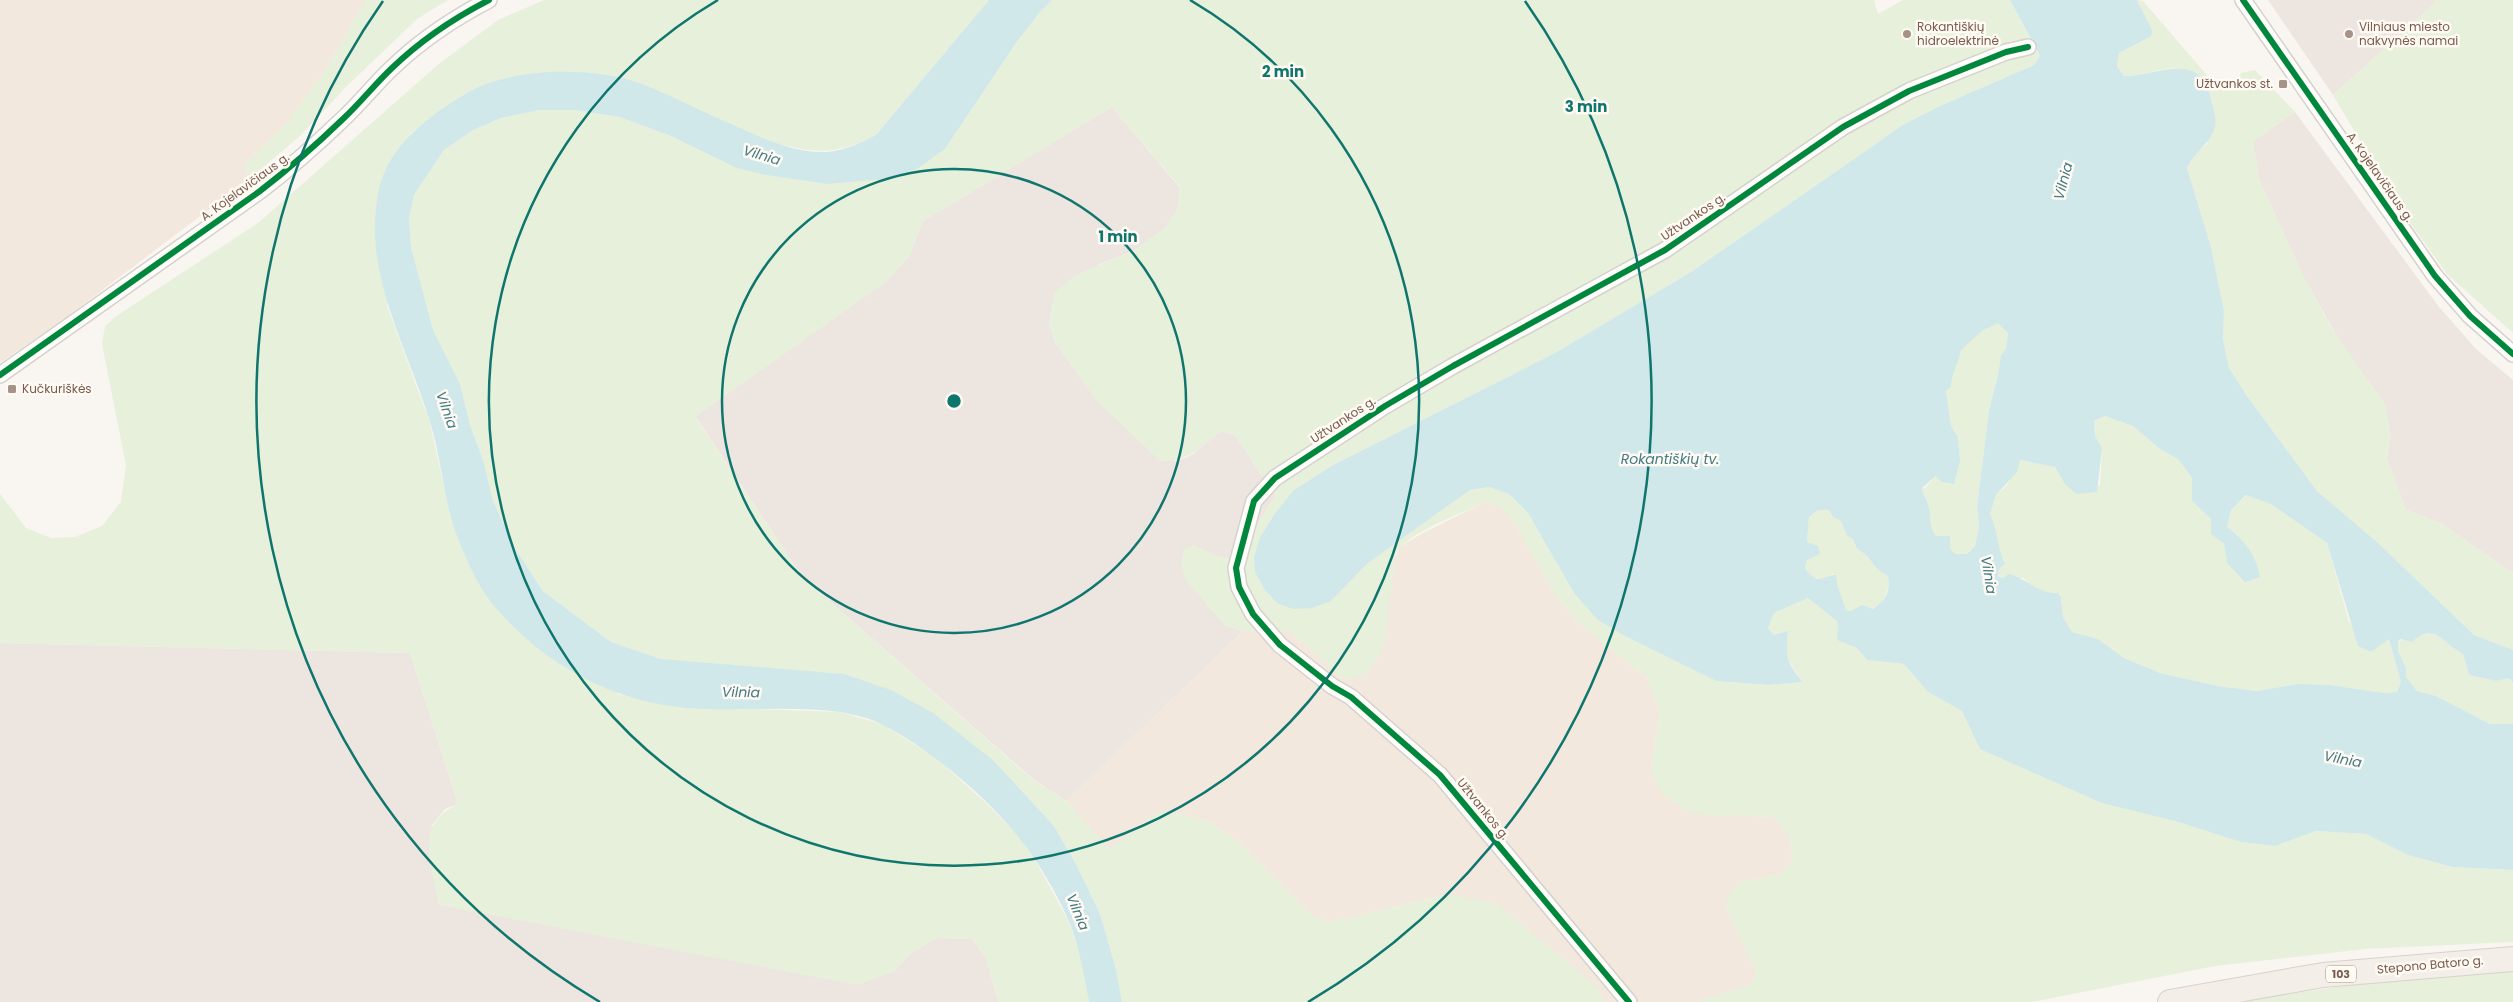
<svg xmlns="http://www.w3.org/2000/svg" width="2513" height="1002" font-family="Poppins,sans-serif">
  <rect width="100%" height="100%" fill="#f9f5f0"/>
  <path fill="#f2e8de" d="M 0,0 L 366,0 L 324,72 L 289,120 L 245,163 L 248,180 L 60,322 L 0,363 Z
    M 1485,502 L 1500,506 L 1515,524 L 1555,595 L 1576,620 L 1647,678 L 1660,712 L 1651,771 L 1746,815 L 1775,818 L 1790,837 L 1793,859 L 1781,874 L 1739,883 L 1726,909 L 1756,970 L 1753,984 L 1696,1002 L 1604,1002 L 1598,988 L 1450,894 L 1331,922 L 1312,916 L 1234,838 L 1207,820 L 1161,810 L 1110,849 L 1066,801 L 1243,631 L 1290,631 L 1342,678 L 1400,547 L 1421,534 Z"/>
  <path fill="#ede5e0" d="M 2268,0 L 2435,0 L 2436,2 L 2333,95 Z
    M 1112,107 L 1180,188 L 1177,210 L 1163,230 L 1133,251 L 1100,264 L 1055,293 L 1049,322 L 1055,343 L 1176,462 L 1193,454 L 1221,431 L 1235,435 L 1275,496 L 1253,531 L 1246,562 L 1218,557 L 1193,545 L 1224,625 L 1243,631 L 1066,801 L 1034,780 L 803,578 L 695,416 L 887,281 L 909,256 L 923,221 Z
    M 2295,112 L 2439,307 L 2476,349 L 2513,380 L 2513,573 L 2439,522 L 2406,510 L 2387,459 L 2391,433 L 2302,274 L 2259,179 L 2253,141 Z
    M 0,643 L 410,653 L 458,804 L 445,809 L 431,826 L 894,972 L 911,953 L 937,938 L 972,939 L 986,958 L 998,1002 L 0,1002 Z"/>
  <path fill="#e7f0db" d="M 366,0 L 448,0 L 417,19 L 347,86 L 301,135 L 248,180 L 245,163 L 289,120 L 324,72 Z
    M 544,0 L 989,0 L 876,135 C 840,154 818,154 779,144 L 473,90 L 411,133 L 387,306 L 430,423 L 450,515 L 618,694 L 670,706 L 839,712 L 882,724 L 936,758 L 986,803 L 1019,836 L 1035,860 L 1068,920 L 1081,957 L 1089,1002 L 998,1002 L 986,958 L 972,939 L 937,938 L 911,953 L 894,972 L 857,985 L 439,905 C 432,865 412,825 458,804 L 410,653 L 0,643 L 0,494 L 26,528 L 51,538 L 75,537 L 102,526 L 121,502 L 126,465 L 102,344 L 105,326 L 118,315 L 258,223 L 440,63 L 498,20 Z
    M 1052,0 L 1874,0 L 1878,14 L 1903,0 L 2010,0 L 2040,57 L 2034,65 L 1940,106 L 1880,141 L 1691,272 L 1555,353 L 1333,465 L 1294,490 L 1331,601 L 1368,563 L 1470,490 L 1489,487 L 1509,494 L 1528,513 L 1574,593 L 1625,636 L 1716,681 L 1768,685 L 1803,682 C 1787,659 1786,661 1788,632 L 1774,635 L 1768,628 L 1774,613 L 1808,598 L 1838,622 L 1837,640 L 1857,648 L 1867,660 L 1904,664 L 1928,692 L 1962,711 L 1980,749 L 2241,842 L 2275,846 L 2316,831 L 2366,834 L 2408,855 L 2451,867 L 2513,870 L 2513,942 L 2365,949 L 2215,966 L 2032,1002 L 1696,1002 L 1753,984 L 1756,970 L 1726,909 L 1729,893 L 1739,883 L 1781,874 L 1793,859 L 1790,837 L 1774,818 L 1746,815 L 1714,816 L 1687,812 L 1660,792 L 1651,771 L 1660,712 L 1647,678 L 1576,620 L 1555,595 L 1515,524 L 1500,506 L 1485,502 C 1463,513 1408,532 1396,553 L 1383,651 L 1367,672 L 1353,679 L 1342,678 L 1290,631 L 1243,631 L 1224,625 L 1185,579 L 1181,562 L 1184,550 L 1193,545 L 1218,557 L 1246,562 L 1253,531 L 1275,496 L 1235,435 L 1221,431 C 1200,448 1188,462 1160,461 L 1096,400 L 1055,343 L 1049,321 L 1055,293 L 1075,275 L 1133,251 L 1163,230 L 1177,210 L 1180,187 L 1112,107 L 923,221 L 909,256 L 887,281 L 695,417 L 803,578 L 1033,780 L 1066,801 L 1110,849 L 1161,810 L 1207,820 L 1234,838 L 1312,916 L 1331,922 L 1450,894 L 1497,904 L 1598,988 L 1604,1002 L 1122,1002 L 1116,969 L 1100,914 L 1077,866 L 1054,826 L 994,761 L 711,665 L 661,659 L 611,642 L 543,591 L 516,550 L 493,501 L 484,463 L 470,425 L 460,384 L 433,330 L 411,247 L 409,219 L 414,195 L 444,150 L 473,130 L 501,118 L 540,110 L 575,110 L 620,117 L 671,136 L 884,179 L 917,169 L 945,149 L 1016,43 L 1040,12 Z
    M 2137,0 L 2143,1 L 2212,81 L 2223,91 L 2235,86 L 2241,73 L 2255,70 L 2295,112 L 2253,141 L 2259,179 L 2302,274 L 2332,329 L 2385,404 L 2391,433 L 2387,459 L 2406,510 L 2439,522 L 2513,573 L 2513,650 L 2474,635 L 2377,542 L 2317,491 L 2247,396 L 2229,368 L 2223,339 L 2224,311 L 2211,247 L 2187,168 L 2193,155 L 2207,144 L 2201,78 C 2173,58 2154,76 2124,76 L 2117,66 L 2119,53 L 2150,37 L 2153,32 Z
    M 2435,0 L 2513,0 L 2513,333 L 2447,274 L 2401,210 L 2333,95 L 2436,2 Z
    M 1998,322 L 2008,333 L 2006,349 L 2001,355 L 1998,375 L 1989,410 L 1977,507 L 1979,526 L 1975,546 L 1967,554 L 1955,554 L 1950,548 L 1950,536 L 1936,536 C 1925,519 1933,519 1928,503 C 1927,497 1923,495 1922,488 L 1925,488 L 1936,476 L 1950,484 L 1960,461 L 1958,437 L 1951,426 L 1946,391 L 1950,387 C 1951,373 1959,364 1960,350 L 1982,331 Z
    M 2105,416 L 2133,426 L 2160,449 L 2178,459 L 2192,478 L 2192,501 L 2211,519 L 2211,534 L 2224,544 L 2227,563 L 2238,535 L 2227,527 L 2231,510 L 2247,495 L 2271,504 L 2327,543 L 2349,622 L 2384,642 L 2389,639 L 2401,682 L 2397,692 L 2384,693 L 2330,685 L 2298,684 L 2257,691 L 2218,686 L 2160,673 L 2124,658 L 2098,639 L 2072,632 L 2063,617 L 2061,597 L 2058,593 C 2042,594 2034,588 2023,578 L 2003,578 L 1998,575 L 1999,569 L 2005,564 C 1997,547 1998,530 1990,514 L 1996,495 L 2007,485 L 2020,460 L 2055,467 L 2065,484 L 2100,485 L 2102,448 L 2095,436 L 2094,421 Z
    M 1818,510 L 1829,510 L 1833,517 L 1841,521 L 1847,536 L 1853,539 L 1857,549 C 1873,557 1871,568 1888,576 C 1891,604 1873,615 1846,610 L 1833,574 L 1823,580 L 1812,577 L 1805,568 L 1807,560 L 1813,557 L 1807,542 L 1809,517 Z
    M 2424,633 C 2445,634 2446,646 2463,654 L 2469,675 L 2496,681 L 2509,678 L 2513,683 L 2513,724 L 2490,724 L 2436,696 L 2417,691 L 2406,677 L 2406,668 L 2398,651 L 2398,641 Z
    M 2513,971 L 2513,1002 L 2234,1002 L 2385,980 Z"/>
  <path fill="#d0e8ea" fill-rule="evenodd" d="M 989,0 L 1052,0 L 1040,12 L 1016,43 L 945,149 L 917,169 L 884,179 L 828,184 L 766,175 L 737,168 L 671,136 L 620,117 L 575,110 L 540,110 L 501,118 L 473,130 L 444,150 L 414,195 L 409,219 L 411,247 L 433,330 L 460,384 L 470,425 L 484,463 L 493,501 L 516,550 L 543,591 L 611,642 L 661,659 L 844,674 L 891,690 L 933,713 L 994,761 L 1054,826 L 1077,866 L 1100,914 L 1116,969 L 1122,1002 L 1089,1002 C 1084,975 1080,950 1070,924 C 1058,895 1039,863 1020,839 C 989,799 929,748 883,725 C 871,718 854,715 840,712 C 784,704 726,714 670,706 C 622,699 578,679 540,650 C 518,632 493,609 479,584 C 468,564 454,532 449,510 C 442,481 439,450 430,422 C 407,345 361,272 379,189 C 389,145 430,115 467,93 C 511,67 595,66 642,84 C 670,95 697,109 724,121 C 756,135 790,153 826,152 C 844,151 860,143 876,135 Z
    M 2010,0 L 2137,0 L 2153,32 L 2150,37 L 2119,53 L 2117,66 L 2124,76 C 2155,77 2202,48 2211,100 C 2213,108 2217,120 2215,127 C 2210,144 2195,151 2187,168 L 2211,247 L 2224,311 L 2223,339 L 2229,368 L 2247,396 L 2317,491 L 2377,542 L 2474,635 L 2513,650 L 2513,683 L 2509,678 L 2496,681 L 2469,675 L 2463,654 C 2444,645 2434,620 2412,642 L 2401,639 L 2398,641 L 2398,651 L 2406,668 L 2406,677 L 2417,691 L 2436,696 L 2490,724 L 2513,724 L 2513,870 L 2452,867 L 2408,855 L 2366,834 L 2316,831 L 2275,846 L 2241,842 L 2179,822 L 2102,803 L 1980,749 L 1962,711 L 1928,692 L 1904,664 L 1867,660 L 1857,648 L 1837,640 L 1838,622 L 1808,598 L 1774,613 L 1768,628 L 1774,635 L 1788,631 C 1786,657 1786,662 1803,682 L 1768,685 L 1716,681 L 1625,636 L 1598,620 L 1574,593 L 1528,513 L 1509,494 L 1489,487 L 1470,490 L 1368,563 L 1331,601 L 1312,608 L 1293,609 L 1277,603 L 1265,590 L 1255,572 L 1254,557 L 1260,538 L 1274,515 L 1294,490 L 1333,465 L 1555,353 L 1691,272 L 1903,125 L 1940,106 L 2034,65 L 2040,56 ZM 1998,323 L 2008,333 L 2006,349 L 2001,355 L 1998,375 L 1989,410 L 1977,507 L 1979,526 L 1975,546 L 1967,554 L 1955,554 L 1950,548 L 1950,536 L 1936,536 C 1926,520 1933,519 1928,504 C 1927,498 1923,495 1922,488 L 1936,476 L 1942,482 L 1954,484 L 1960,461 L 1958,437 L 1951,426 L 1946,391 L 1951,387 C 1951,373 1959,363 1961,350 L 1982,331 ZM 2105,416 L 2133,426 L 2160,449 L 2178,459 L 2192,478 L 2192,501 L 2211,519 L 2211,534 L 2224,544 L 2227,563 L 2245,582 L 2260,577 C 2257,557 2244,539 2227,527 L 2231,510 L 2246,495 L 2271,504 L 2327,543 L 2358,646 L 2371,652 L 2389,639 L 2401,682 L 2397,692 L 2384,693 L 2330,685 L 2298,684 L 2257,691 L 2218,686 L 2160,673 L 2124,658 L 2098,639 L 2072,632 L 2063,617 L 2061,597 L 2058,593 C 2037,594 2028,579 2009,574 L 2003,578 L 1998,576 L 1999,569 L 2005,564 C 1997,547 1998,530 1990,514 L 1996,495 L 2017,472 L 2020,460 L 2055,467 L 2065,484 L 2076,494 L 2097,492 L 2102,448 L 2095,436 L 2094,421 ZM 1818,510 L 1829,510 L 1833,517 L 1841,521 L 1847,536 L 1853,539 L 1857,549 C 1873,557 1871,568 1888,576 C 1890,593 1887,599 1873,609 L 1862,605 L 1851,611 L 1846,610 L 1837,584 L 1836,575 C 1820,576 1819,587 1805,568 L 1807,560 L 1820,554 L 1818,546 L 1807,542 L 1809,517 Z"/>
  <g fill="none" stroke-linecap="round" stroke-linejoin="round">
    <defs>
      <path id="minor" d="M 2243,0 L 2435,276 L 2470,316 L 2513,354
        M 0,375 L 260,191 C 290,168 317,144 344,118 C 361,102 375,84 392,68 C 420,41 454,18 489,0
        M 1629,1002 L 1440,775 L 1351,697 L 1332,686 L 1280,645 L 1253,614 L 1239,587 L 1236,568 L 1254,501 L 1275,478 L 1385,406 L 1453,366 L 1665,250 L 1843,127 L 1909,91 L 2006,52 L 2028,47"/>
      <path id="primary" d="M 2170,1002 L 2323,975 L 2513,959"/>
    </defs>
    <use href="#minor" stroke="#d7d1cb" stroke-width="18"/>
    <use href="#primary" stroke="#dad1cc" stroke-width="26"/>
    <use href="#minor" stroke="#fefefd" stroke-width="15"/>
    <use href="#primary" stroke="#f3eee8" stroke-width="24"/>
    <defs>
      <path id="cycleway" d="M 2243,0 L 2435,276 L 2470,316 L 2513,354
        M 0,375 L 260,191 C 290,168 317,144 344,118 C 361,102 375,84 392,68 C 420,41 454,18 489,0
        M 1629,1002 L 1440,775 L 1351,697 L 1332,686 L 1280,645 L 1253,614 L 1239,587 L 1236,568 L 1254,501 L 1275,478 L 1385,406 L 1453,366 L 1665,250 L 1843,127 L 1909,91 L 2006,52 L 2028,47"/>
    </defs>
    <use href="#cycleway" stroke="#fffaf3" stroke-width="9"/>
    <use href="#cycleway" stroke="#00873e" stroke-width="6"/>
  </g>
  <g fill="none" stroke="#0f766e" stroke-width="2.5">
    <circle cx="954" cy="401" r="232"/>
    <path d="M1190 0A465 465 0 1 1 718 0"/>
    <path d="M600 1002A697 697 0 0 1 383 1M1525 1A697 697 0 0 1 1308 1002"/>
  </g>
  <g fill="#a69286" stroke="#fffaf3" stroke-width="2">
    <circle cx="1907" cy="34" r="5"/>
    <circle cx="2349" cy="34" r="5"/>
    <rect x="2278" y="79" width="10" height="10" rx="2.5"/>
    <rect x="7" y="384" width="10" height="10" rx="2.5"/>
  </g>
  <g text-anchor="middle" stroke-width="5" stroke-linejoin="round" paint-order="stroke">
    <rect fill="#fffaf3" stroke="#a28b7f" stroke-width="1" x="2326" y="965.5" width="30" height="17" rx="4"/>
    <g font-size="11" font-weight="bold" fill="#7a5c4d">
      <text x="2341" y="978">103</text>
    </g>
    <g font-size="12" fill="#7a5c4d" stroke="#fffaf3" text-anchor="start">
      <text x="1917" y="31">Rokantiškių<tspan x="1917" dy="14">hidroelektrinė</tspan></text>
      <text x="2359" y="31">Vilniaus miesto<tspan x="2359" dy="14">nakvynės namai</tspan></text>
      <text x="2273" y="88" text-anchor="end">Užtvankos st.</text>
      <text x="22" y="393">Kučkuriškės</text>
    </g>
    <g font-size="12" fill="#7a5c4d" stroke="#fffaf3">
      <text transform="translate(2380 177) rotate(55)" y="4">A. Kojelavičiaus g.</text>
      <text transform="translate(245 187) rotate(-36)" y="4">A. Kojelavičiaus g.</text>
      <text transform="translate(1693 217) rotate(-34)" y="4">Užtvankos g.</text>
      <text transform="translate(1343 420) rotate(-33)" y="4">Užtvankos g.</text>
      <text transform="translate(1483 809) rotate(51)" y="4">Užtvankos g.</text>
      <text transform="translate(2430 965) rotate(-5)" y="4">Stepono Batoro g.</text>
    </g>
    <g font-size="14" font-style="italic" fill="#437c86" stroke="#fffaf3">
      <text transform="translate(762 155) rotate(17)" y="5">Vilnia</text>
      <text transform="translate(2063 181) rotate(-75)" y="5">Vilnia</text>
      <text transform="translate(447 410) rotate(71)" y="5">Vilnia</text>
      <text x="1670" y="464">Rokantiškių tv.</text>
      <text transform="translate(1989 575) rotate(81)" y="5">Vilnia</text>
      <text transform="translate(741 692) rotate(1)" y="5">Vilnia</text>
      <text transform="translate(2343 759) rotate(11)" y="5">Vilnia</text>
      <text transform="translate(1078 912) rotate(68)" y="5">Vilnia</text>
    </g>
  </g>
  <circle cx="954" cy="401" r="8" fill="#0f766e" stroke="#fffaf3" stroke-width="2.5"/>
  <g font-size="15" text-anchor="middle" font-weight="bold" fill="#0f766e" stroke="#fffaf3" stroke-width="5" stroke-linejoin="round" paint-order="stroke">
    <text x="1283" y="77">2 min</text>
    <text x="1586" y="112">3 min</text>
    <text x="1118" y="242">1 min</text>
  </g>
</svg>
